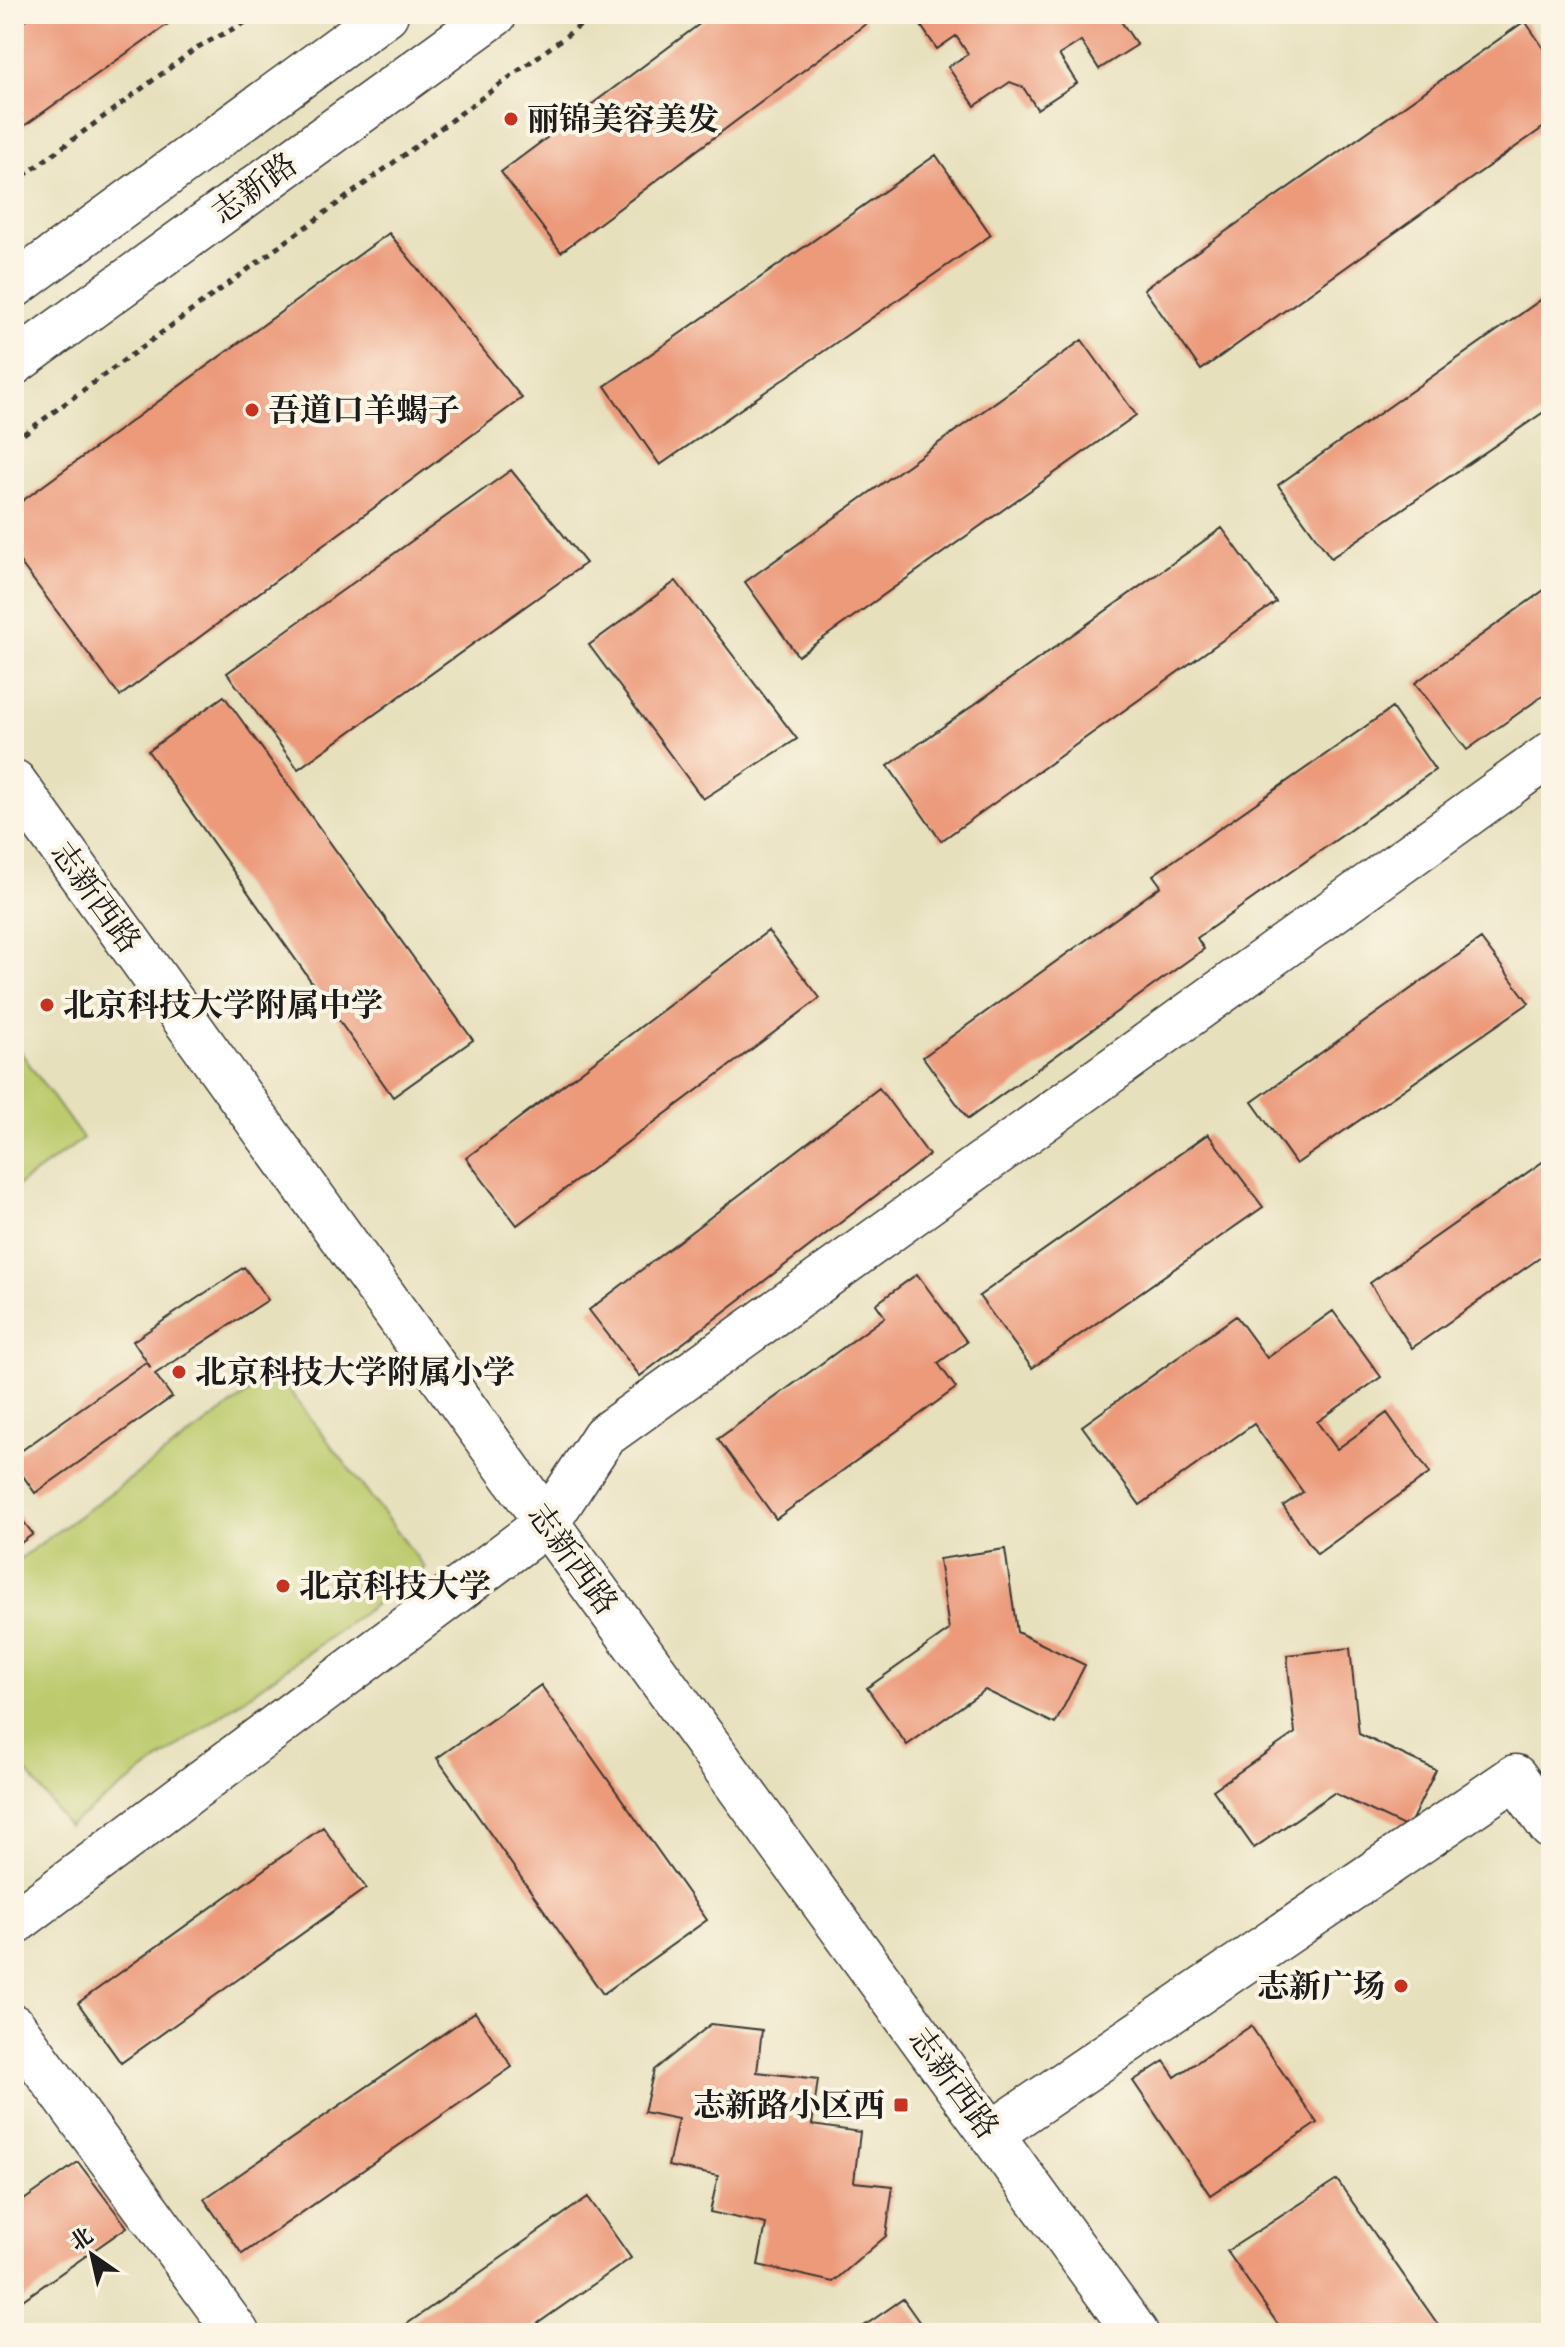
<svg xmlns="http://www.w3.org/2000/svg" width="1565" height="2347" font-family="'Gentium Book Plus','Noto Serif SC',serif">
  <rect width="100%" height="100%" fill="#fcf5e5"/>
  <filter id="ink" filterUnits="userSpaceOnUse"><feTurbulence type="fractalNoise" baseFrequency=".0125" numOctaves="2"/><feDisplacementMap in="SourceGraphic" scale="16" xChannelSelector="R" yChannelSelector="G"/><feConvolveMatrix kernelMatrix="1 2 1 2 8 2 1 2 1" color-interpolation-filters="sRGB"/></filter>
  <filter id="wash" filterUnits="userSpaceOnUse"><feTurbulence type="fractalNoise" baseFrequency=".006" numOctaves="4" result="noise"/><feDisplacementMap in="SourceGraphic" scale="32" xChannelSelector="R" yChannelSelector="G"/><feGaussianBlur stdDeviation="1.8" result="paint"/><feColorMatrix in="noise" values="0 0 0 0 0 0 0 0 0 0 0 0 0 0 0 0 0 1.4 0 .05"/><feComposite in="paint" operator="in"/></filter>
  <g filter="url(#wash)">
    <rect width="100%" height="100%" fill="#e7e0bd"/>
    <path fill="#bdcb6e" stroke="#6c7445" stroke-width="2" d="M 14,1043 L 83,1139 L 14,1188 Z
      M 276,1373 L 425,1568 L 68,1826 L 14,1754 L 14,1563 Z"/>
    <g id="blocks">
      <path fill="#ec9a7a" d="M 34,14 L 182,14 L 14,133 L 14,28 Z
        M 713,14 L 861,14 L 867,23 L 561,252 L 501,172 Z
        M 913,14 L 1116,14 L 1137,45 L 1099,69 L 1081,41 L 1059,55 L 1077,83 L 1037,109 L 1023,87 L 1010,82 L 975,106 L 948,67 L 968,54 L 956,36 L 937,49 Z
        M 1525,21 L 1551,59 L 1551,122 L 1201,370 L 1144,289 Z
        M 936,155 L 991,235 L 660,465 L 605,386 Z
        M 389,233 L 522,398 L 120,696 L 14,554 L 14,507 Z
        M 1542,299 L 1551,311 L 1551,407 L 1331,558 L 1278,485 Z
        M 1082,340 L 1136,415 L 798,656 L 745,582 Z
        M 511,470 L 586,563 L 298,769 L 227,673 Z
        M 1222,528 L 1276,602 L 941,841 L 888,766 Z
        M 676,581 L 797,739 L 703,799 L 589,645 Z
        M 1551,585 L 1551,690 L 1467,750 L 1415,683 Z
        M 224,696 L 473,1040 L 393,1097 L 148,751 Z
        M 1392,708 L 1435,770 L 1197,938 L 1204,949 L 968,1119 L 923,1057 L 1161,886 L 1153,875 Z
        M 768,931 L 820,998 L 517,1225 L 466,1158 Z
        M 1481,939 L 1529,1003 L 1296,1164 L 1252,1102 Z
        M 879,1088 L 929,1155 L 640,1376 L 589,1310 Z
        M 1208,1134 L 1263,1207 L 1032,1368 L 979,1296 Z
        M 1551,1156 L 1551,1250 L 1412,1348 L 1370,1283 Z
        M 244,1267 L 268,1300 L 155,1374 L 172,1397 L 35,1493 L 14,1463 L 14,1456 L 146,1362 L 151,1368 L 133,1341 Z
        M 917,1274 L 967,1342 L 938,1363 L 956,1388 L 776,1519 L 718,1439 L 885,1317 L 876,1304 Z
        M 1333,1311 L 1381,1377 L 1317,1422 L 1337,1449 L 1387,1413 L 1430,1473 L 1317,1554 L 1283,1506 L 1303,1492 L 1254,1424 L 1140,1505 L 1082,1426 L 1236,1316 L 1267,1358 Z
        M 14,1509 L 33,1534 L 14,1548 Z
        M 1005,1549 L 1017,1632 L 1085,1665 L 1055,1724 L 985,1690 L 907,1745 L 867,1688 L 949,1630 L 939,1559 Z
        M 1350,1648 L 1359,1734 L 1436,1770 L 1408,1828 L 1334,1793 L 1254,1848 L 1213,1790 L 1295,1733 L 1287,1655 Z
        M 541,1685 L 707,1920 L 603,1994 L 437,1758 Z
        M 323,1827 L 366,1888 L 121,2063 L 78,2003 Z
        M 475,2012 L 512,2067 L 242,2254 L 204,2199 Z
        M 711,2024 L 762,2030 L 757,2072 L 818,2079 L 812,2125 L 860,2132 L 854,2182 L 893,2186 L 886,2236 L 833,2282 L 758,2265 L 766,2224 L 710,2212 L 718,2176 L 668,2166 L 678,2119 L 644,2112 L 654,2070 Z
        M 1251,2026 L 1317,2123 L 1210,2195 L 1133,2081 L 1164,2061 L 1175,2077 Z
        M 78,2162 L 127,2227 L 14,2306 L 14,2207 Z
        M 1337,2180 L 1444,2333 L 1284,2333 L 1227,2251 Z
        M 588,2197 L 631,2258 L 524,2333 L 394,2333 Z
        M 903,2299 L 927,2333 L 854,2333 Z"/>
    </g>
  </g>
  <g filter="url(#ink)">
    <use href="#blocks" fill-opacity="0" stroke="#3a3934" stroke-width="2"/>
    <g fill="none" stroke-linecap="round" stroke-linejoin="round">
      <defs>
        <path id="minor" d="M 14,782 L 547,1523 L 1136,2333
          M 14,1923 L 547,1523 L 604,1436 L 1551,754
          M 14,2027 L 237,2333
          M 991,2134 L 1515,1777 L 1551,1827"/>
        <path id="major" d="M 14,286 L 386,14
          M 14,363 L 495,14"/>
      </defs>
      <use href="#minor" stroke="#3a3934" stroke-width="47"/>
      <use href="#major" stroke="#3a3934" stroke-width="47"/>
      <path stroke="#3a3934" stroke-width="5" stroke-dasharray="6 6" stroke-linecap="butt" d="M 14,183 L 198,47 L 262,14
        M 14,441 L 596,14"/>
      <use href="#minor" stroke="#fff" stroke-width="44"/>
      <use href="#major" stroke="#fff" stroke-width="44"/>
    </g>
  </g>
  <g fill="#c8321e" stroke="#fcf5e5" stroke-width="3">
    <circle cx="511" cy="119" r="8"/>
    <circle cx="252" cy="410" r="8"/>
    <circle cx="47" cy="1005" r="8"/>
    <circle cx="179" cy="1372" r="8"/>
    <circle cx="283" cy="1586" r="8"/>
    <circle cx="1401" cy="1986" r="8"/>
    <rect x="893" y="2097" width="16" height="16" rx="4"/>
  </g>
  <g text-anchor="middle" stroke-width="8" stroke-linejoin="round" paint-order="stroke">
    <g font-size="32" font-weight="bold" fill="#1c1c1c" stroke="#fcf5e5" text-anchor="start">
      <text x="527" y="130">丽锦美容美发</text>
      <text x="268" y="421">吾道口羊蝎子</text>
      <text x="63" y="1016">北京科技大学附属中学</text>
      <text x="195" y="1383">北京科技大学附属小学</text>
      <text x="299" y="1597">北京科技大学</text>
      <text x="1385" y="1997" text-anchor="end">志新广场</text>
      <text x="885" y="2116" text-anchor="end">志新路小区西</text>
    </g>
    <g font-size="32" fill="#1c1c1c" stroke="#fcf5e5">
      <text transform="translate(254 188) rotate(-36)" y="11">志新路</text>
      <text transform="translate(96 897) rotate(54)" y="11">志新西路</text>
      <text transform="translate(573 1559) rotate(54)" y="11">志新西路</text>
      <text transform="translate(954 2083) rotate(54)" y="11">志新西路</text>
    </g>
  </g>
  <rect width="1565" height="2347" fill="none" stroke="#fcf5e5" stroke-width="48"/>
  <g transform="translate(92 2255) rotate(326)" stroke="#fcf5e5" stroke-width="6" paint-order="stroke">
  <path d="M0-6L14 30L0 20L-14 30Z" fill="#1c1c1c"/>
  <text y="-12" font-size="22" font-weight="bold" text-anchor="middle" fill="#1c1c1c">北</text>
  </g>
</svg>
